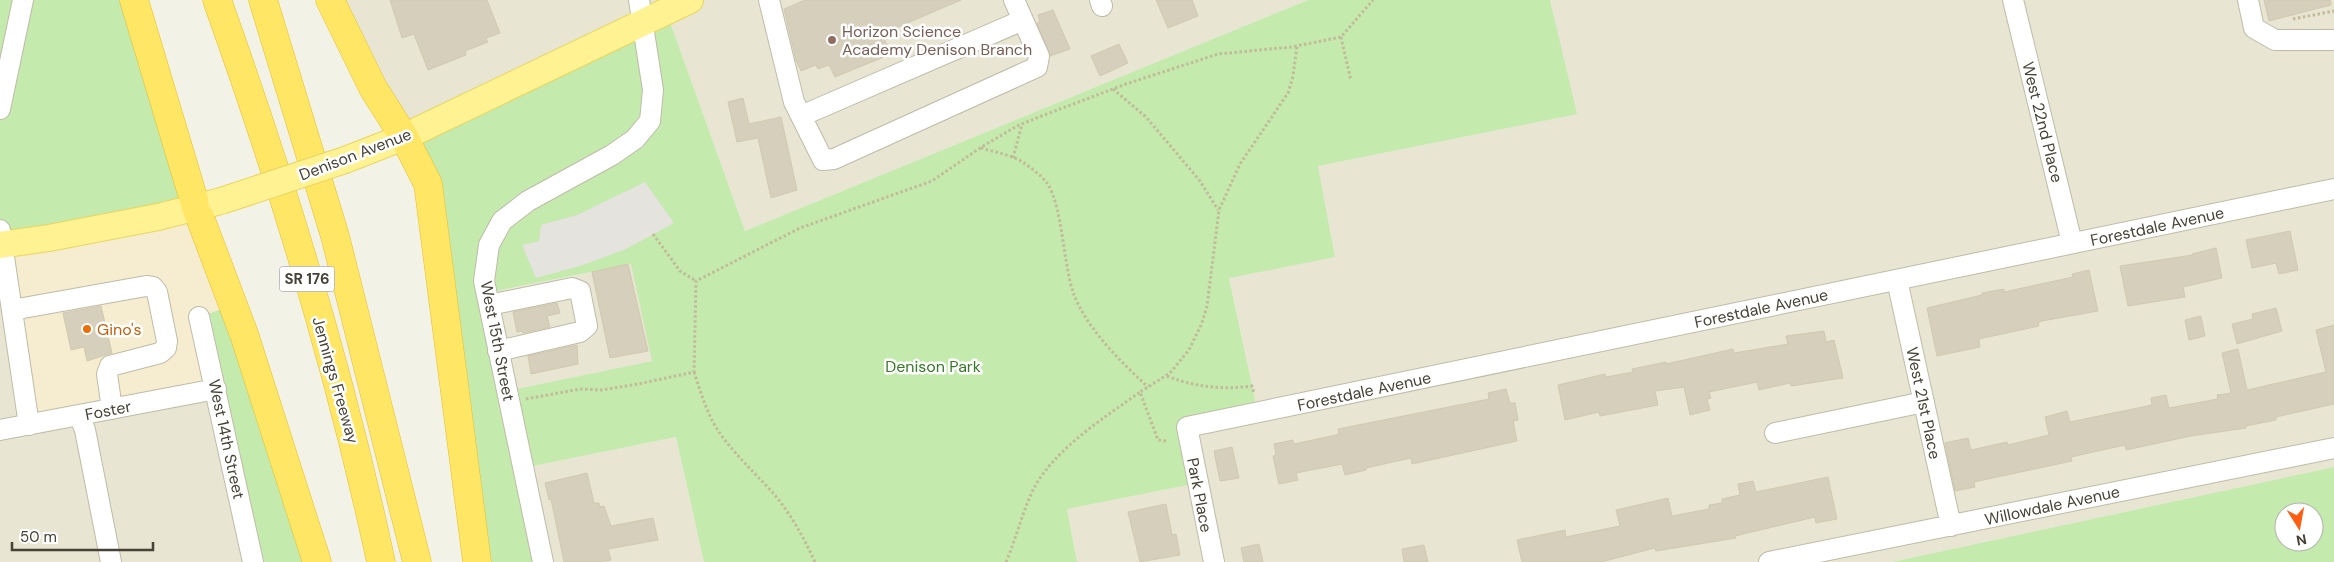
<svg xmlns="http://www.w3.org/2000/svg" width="2334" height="562" font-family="'DM Sans',sans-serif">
  <rect width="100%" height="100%" fill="#f3f2e6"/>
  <path fill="#e8e5d3" d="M 330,0 L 1308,0 L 745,231 L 666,11 L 404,137 Z
    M 1550,0 L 2334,0 L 2334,467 L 1892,562 L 1077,562 L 1067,509 L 1198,483 L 1187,427 L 1258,413 L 1229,277 L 1335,257 L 1318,166 L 1576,114 Z
    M 158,217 L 253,562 L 0,562 L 0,245 Z
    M 632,264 L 653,361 L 507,391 L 486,293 Z
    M 676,437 L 704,562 L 543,562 L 523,468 Z"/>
  <path fill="#f6edd0" d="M 196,207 L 234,305 L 216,389 L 29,425 L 2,245 Z"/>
  <path fill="#c4eaad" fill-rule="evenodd" d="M 0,0 L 134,0 L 196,207 L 0,245 Z
    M 1308,0 L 1550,0 L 1577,114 L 1318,166 L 1335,257 L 1229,278 L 1258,413 L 1187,427 L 1198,483 L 1067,509 L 1077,562 L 704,562 L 676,437 L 523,468 L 543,562 L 477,562 L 428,184 L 404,137 L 666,11 L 745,231 ZM 631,264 L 652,361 L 507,391 L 486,293 Z
    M 234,305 L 306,562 L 253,562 L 199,317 Z
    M 2334,467 L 2334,562 L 1892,562 ZM 2284,512 L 2314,512 L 2314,542 L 2284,542 Z"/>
  <path fill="#e4e3de" d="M 645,182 L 674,223 L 626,249 L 583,265 L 536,278 L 522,245 L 539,241 L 541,225 L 577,215 Z"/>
  <path fill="#d6cfbb" stroke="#d1c9ae" d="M 390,0 L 487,0 L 500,33 L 486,38 L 488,42 L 465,51 L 466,55 L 428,70 L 414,34 L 402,38 Z
    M 805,0 L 961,0 L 882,34 L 891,54 L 835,77 L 829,65 L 818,69 L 816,65 L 801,71 L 796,60 L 784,9 Z
    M 1156,0 L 1192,0 L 1198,16 L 1168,28 Z
    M 2264,0 L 2330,0 L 2331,5 L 2269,21 Z
    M 1053,10 L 1070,49 L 1050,56 L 1037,23 L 1040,22 L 1038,15 Z
    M 1119,44 L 1128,63 L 1100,76 L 1091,56 Z
    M 743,98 L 749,124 L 781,117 L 797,190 L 771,198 L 758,138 L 737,142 L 728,102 Z
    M 2290,231 L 2298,270 L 2279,274 L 2276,263 L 2252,268 L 2246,240 Z
    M 2216,248 L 2222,278 L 2183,287 L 2185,297 L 2128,306 L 2120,266 L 2193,255 L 2192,254 Z
    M 628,264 L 648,351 L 610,358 L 592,272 Z
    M 2089,270 L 2098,311 L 2042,321 L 2038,323 L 2039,326 L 1979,339 L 1980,347 L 1937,356 L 1927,308 L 1982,295 L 1982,293 L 2004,289 L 2004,292 L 2073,277 L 2072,274 Z
    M 557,303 L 560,313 L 547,316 L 550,327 L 523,333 L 521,331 L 517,332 L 513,312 Z
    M 101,306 L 112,353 L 87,361 L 84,347 L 71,350 L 63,313 Z
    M 2276,308 L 2282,331 L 2237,344 L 2232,324 L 2253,319 L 2252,314 Z
    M 2201,316 L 2205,336 L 2189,340 L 2185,320 Z
    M 2334,325 L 2334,404 L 2276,417 L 2276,420 L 2246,426 L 2246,428 L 2191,436 L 2126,450 L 2125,445 L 2071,457 L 2072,461 L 1974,482 L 1975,487 L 1955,491 L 1945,443 L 1968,438 L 1971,450 L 2007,442 L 2008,445 L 2049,435 L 2045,417 L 2067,411 L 2070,422 L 2152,405 L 2151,398 L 2166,395 L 2169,408 L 2218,399 L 2217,395 L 2231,393 L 2222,353 L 2238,349 L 2247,390 L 2326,372 L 2316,330 Z
    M 1824,331 L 1826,342 L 1834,340 L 1843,378 L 1791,386 L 1790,383 L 1759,390 L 1757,382 L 1709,392 L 1711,398 L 1707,399 L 1710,410 L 1690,415 L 1684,387 L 1655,391 L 1658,405 L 1600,416 L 1599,412 L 1565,420 L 1558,385 L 1605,374 L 1606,377 L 1633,372 L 1632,369 L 1666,362 L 1666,364 L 1733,349 L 1734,353 L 1788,344 L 1786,336 Z
    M 577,345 L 578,364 L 531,374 L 528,356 Z
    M 1506,389 L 1510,403 L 1515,403 L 1518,420 L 1513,421 L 1517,441 L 1412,464 L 1411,458 L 1366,468 L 1366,470 L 1345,475 L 1342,464 L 1296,473 L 1298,480 L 1279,484 L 1273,456 L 1276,455 L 1274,444 L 1293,440 L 1294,444 L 1336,435 L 1339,434 L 1338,429 L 1489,399 L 1488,393 Z
    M 1232,447 L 1239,478 L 1220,481 L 1214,451 Z
    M 587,473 L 594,503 L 599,503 L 600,507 L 604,506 L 611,526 L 653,518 L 658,540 L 608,549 L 611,560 L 600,562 L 564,562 L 551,499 L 549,500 L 545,483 Z
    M 1828,477 L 1837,519 L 1816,523 L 1815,517 L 1735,536 L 1736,538 L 1656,551 L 1655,548 L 1601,562 L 1522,562 L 1517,540 L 1565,530 L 1566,537 L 1620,526 L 1616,510 L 1668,498 L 1672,516 L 1709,509 L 1709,505 L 1722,503 L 1722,499 L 1740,495 L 1738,484 L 1753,481 L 1756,492 Z
    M 1166,504 L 1172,535 L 1176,534 L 1180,555 L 1140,562 L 1128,512 Z
    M 1259,544 L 1263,562 L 1244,562 L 1241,548 Z
    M 1424,545 L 1428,562 L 1404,562 L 1402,549 Z"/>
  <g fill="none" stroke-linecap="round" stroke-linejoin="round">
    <defs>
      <path id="minor" d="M 769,0 L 794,102 L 823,160 L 834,159 L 1037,67 L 1039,56 L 1014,0
        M 1100,0 L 1102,6
        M 2013,0 L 2072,243
        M 2248,0 L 2254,28 L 2275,40 L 2334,40
        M 0,109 L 23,0
        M 801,116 L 1023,20
        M 0,230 L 29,425
        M 1897,280 L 1951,526
        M 489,305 L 572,288 L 580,291 L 587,326 L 580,332 L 498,351
        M 12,310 L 146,286 L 153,287 L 157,292 L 167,341 L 166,348 L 160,353 L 110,366 L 107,374 L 112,409
        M 199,317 L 253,562
        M 79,415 L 85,430 L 111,562
        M 0,430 L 216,389
        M 1775,433 L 1924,402
        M 543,562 L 484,281 L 489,245 L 502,221 L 528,201 L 612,155 L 635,139 L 650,121 L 653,90 L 639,0
        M 1214,562 L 1187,427 L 2334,189
        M 1769,562 L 2334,448"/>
      <path id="major" d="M 345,160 L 404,137 L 690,0
        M 0,245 L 49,238 L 158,217 L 217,202"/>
      <path id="highway" d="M 134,0 L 196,207 L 244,334 L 317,562
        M 217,0 C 283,184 340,371 381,562
        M 263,0 L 335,236 L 417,562
        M 330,0 L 373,88 L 404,137 L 428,184 L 477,562"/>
    </defs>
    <use href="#minor" stroke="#bfbba8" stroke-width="22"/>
    <use href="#major" stroke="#e8d65f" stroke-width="28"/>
    <use href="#highway" stroke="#e3bf30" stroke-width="29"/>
    <path stroke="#c2ba99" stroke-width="3" stroke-dasharray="2.5 2.5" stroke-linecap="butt" d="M 2293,19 L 2334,11
      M 1341,37 L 1351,81
      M 1113,89 L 1146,117 L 1200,181 L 1218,210
      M 981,148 C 994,152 1013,155 1024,163 C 1031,168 1042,176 1047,183 C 1063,207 1063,265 1074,295 C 1088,330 1121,362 1148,387
      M 1013,158 L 1022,124
      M 653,234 L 680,271 L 696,281
      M 694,372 C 701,393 707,414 719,432 C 735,455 755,473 773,493 C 791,514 804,538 815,562
      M 1167,376 C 1194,387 1223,390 1252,386 L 1254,393
      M 526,399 L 580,389 L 602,390 L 638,384 L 694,372 L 696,281 L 800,228 L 932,181 L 980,148 L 1017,126 L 1039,117 L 1126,84 L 1218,54 L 1291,47 L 1341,37 L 1373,0
      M 1166,441 L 1158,440 L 1140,392 L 1170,373 L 1189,350 L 1202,323 L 1207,306 L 1219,210 L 1240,164 L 1288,93 L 1293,76 L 1297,46
      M 1006,562 C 1016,539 1022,513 1033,490 C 1054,449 1104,418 1140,392"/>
    <use href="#minor" stroke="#fff" stroke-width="20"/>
    <use href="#major" stroke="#fff293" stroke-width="26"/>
    <use href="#highway" stroke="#ffe665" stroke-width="28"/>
    <defs>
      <path id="major-bridge" d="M 221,201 L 345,160"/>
    </defs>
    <use href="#major-bridge" stroke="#e8d65f" stroke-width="28" stroke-linecap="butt"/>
    <use href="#major-bridge" stroke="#fff293" stroke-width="26"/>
  </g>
  <circle fill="#8d6e63" stroke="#fff" stroke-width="2" cx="832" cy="40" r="5"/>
  <circle fill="#e8710a" stroke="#fff" stroke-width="2" cx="87" cy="329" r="5"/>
  <g text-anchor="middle" stroke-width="5" stroke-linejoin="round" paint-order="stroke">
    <rect fill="#fff" stroke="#7e7b72" stroke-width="1" x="279.5" y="266.5" width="55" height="25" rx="4"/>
    <g font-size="15" font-weight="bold" fill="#464235">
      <text x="307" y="284">SR 176</text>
    </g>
    <g font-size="16" fill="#785e54" stroke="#fff" text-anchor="start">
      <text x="842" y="37">Horizon Science<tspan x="842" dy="18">Academy Denison Branch</tspan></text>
    </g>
    <g font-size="16" fill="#464235" stroke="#fff">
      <text transform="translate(2043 122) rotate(76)" y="6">West 22nd Place</text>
      <text transform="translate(355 154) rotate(-21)" y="6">Denison Avenue</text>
      <text transform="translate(2157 226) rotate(-12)" y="6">Forestdale Avenue</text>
      <text transform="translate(1761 308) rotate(-12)" y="6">Forestdale Avenue</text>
      <text transform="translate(498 341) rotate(79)" y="6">West 15th Street</text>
      <text transform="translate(336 380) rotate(74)" y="6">Jennings Freeway</text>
      <text transform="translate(1364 391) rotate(-12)" y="6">Forestdale Avenue</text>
      <text transform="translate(1924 403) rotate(78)" y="6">West 21st Place</text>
      <text transform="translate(108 410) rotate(-11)" y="6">Foster</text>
      <text transform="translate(227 439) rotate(78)" y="6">West 14th Street</text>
      <text transform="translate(1200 495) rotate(79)" y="6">Park Place</text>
      <text transform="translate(2052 505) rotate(-12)" y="6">Willowdale Avenue</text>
    </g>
    <g font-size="16" fill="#c56008" stroke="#fff" text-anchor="start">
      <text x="97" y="335">Gino's</text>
    </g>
    <g font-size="16" fill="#387a26" stroke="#fff">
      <text x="933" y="372">Denison Park</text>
    </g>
  </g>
  <g transform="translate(2299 527) rotate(169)"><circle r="24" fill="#ffffff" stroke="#b5b3ae"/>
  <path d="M0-4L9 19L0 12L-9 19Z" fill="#ff5d11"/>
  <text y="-8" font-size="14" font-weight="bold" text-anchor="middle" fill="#464235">N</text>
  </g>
  <path d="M12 542v8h141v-8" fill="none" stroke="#464235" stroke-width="2.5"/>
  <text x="20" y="542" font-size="15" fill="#464235" stroke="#ffffff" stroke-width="4" paint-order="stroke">50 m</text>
</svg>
